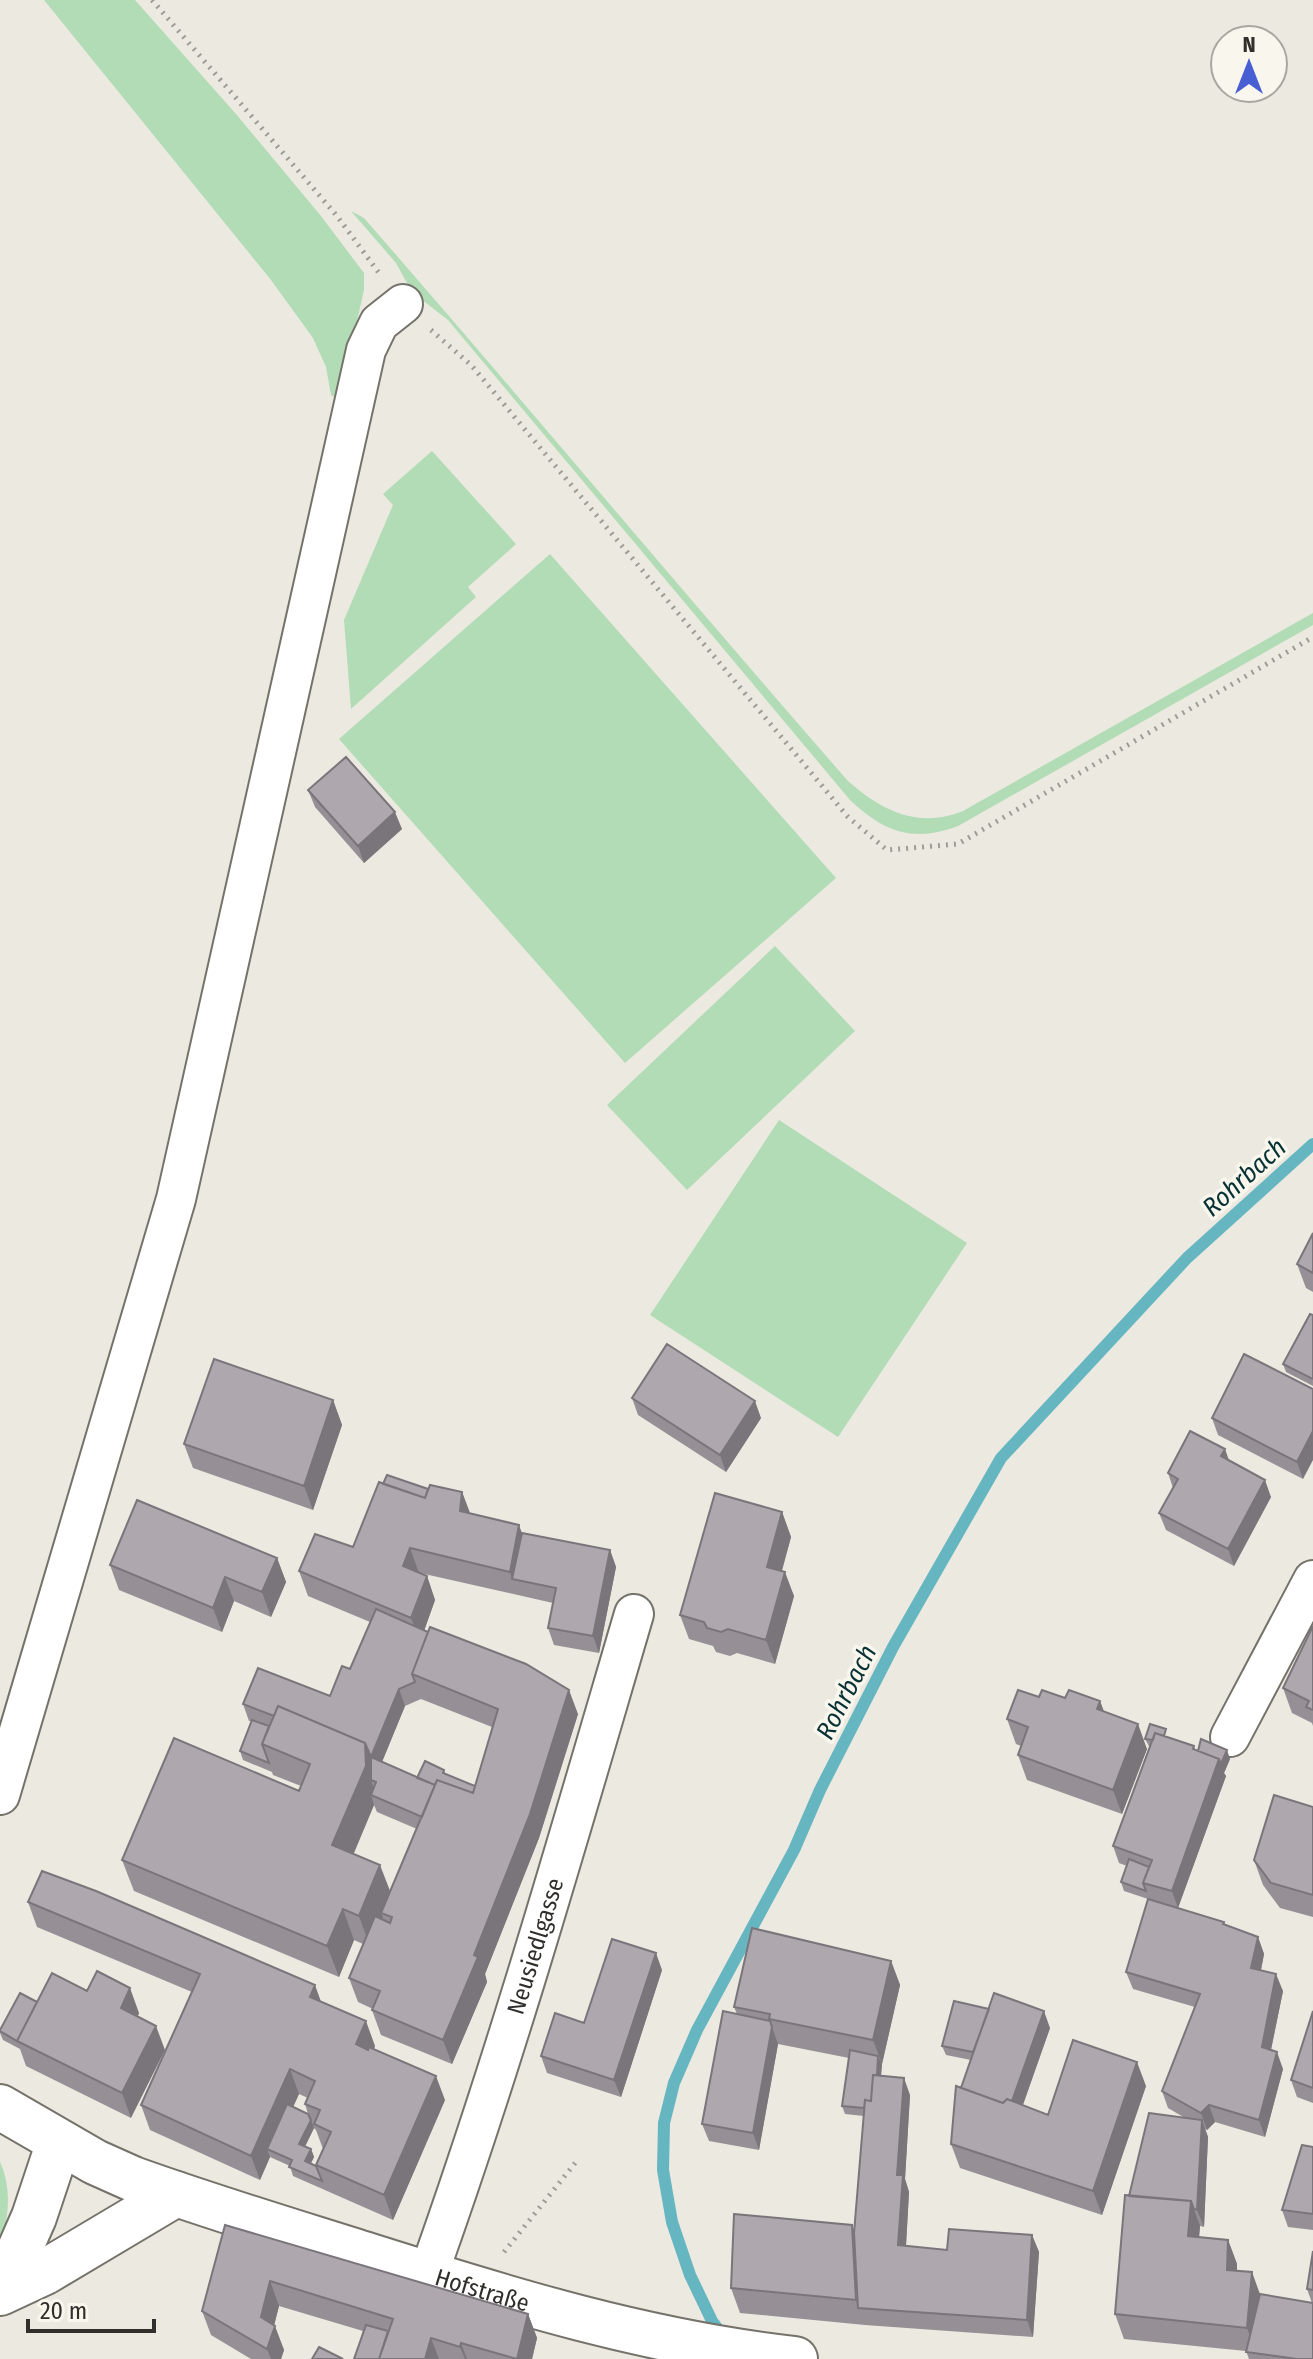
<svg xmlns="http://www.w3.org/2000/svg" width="1313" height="2359" font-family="'Fira Sans Condensed',sans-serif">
  <rect width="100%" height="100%" fill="#ece9e0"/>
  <path fill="#b1dcb6" d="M 44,0 L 135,0 L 236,114 L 321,216 L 364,273 L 364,290 L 339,400 L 331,395 L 326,367 L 313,338 L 271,280 Z
    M 351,211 L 364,218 C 527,405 685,595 848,781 C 882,811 918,829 963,811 L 1313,613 L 1313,625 L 958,826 C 913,843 884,832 850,800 L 448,320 L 412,292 L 396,263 Z
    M 432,451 L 516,544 L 468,587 L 476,597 L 351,709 L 344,620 L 393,505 L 383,494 Z
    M 550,554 L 836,878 L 625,1063 L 339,739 Z
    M 775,946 L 855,1031 L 687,1190 L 607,1105 Z
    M 779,1120 L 967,1243 L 838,1437 L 650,1315 Z
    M 0,2162 C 12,2188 9,2218 0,2245 Z"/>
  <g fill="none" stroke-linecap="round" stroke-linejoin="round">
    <path stroke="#66b6c1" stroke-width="12" d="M 724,2337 L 712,2321 L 690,2275 L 672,2222 L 663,2170 L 664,2123 L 674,2083 L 697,2030 L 794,1850 L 820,1790 L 893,1647 L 1001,1458 L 1187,1258 L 1313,1144"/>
    <defs>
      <g id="minor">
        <path d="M 1230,1737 L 1313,1580"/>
        <path d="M 0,1795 L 176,1199 L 366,350 L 379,323 L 403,304"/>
        <path id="s1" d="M 428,2275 C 506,2057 569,1835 634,1614"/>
      </g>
      <g id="secondary">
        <path id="s2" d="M 0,2107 L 95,2162 L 133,2179 C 211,2207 291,2231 370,2256 C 509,2300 649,2343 795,2359"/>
        <path d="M 1,2292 L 34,2217 L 59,2142"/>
        <path d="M 0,2293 L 45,2272 L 176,2194"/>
      </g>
    </defs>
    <use href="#minor" stroke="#75726a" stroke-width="42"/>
    <use href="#secondary" stroke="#75726a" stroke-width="48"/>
    <path stroke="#9f9c96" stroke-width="5" stroke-dasharray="2 6" stroke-linecap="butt" d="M 152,0 L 337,216 L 379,273
      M 431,330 L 472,366 L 848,817 L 887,850 L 958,844 L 1313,637
      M 504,2252 L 576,2162"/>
    <use href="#minor" stroke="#fff" stroke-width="38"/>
    <use href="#secondary" stroke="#fff" stroke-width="44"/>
  </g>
  <path fill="#969096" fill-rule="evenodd" d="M 308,790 L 402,829 L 364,863 L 315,807 Z
    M 1313,1233 L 1313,1292 L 1306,1288 L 1297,1264 Z
    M 1313,1315 L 1313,1386 L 1286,1372 L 1283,1364 Z
    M 1313,1389 L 1303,1479 L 1218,1435 L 1212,1418 Z
    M 632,1398 L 761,1418 L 726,1472 L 638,1415 Z
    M 333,1400 L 342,1425 L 313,1510 L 193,1468 L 184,1444 Z
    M 1230,1461 L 1271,1497 L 1234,1566 L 1166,1530 L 1159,1513 L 1173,1488 L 1168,1473 Z
    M 383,1484 L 428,1489 L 462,1492 L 470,1513 L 522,1533 L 610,1550 L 616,1567 L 599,1653 L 554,1645 L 548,1628 L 553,1603 L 420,1573 L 427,1576 L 435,1600 L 424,1631 L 578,1714 L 539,1838 L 485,1974 L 487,1982 L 452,2064 L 381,2035 L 372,2010 L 373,2009 L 358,2002 L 349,1978 L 363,1944 L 354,1940 L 339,1977 L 134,1891 L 122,1860 L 299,1791 L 301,1786 L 273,1775 L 272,1772 L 243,1760 L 240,1751 L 252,1721 L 249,1721 L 243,1704 L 330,1696 L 350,1669 L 370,1622 L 308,1596 L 299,1571 L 353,1547 ZM 421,1699 L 492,1727 L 475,1786 L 445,1773 L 444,1770 L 417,1778 L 382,1762 L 405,1706 ZM 374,1805 L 377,1812 L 417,1829 L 390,1892 L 353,1854 Z
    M 782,1512 L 791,1537 L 782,1571 L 794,1596 L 775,1664 L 737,1653 L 730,1656 L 716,1652 L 713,1646 L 689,1639 L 680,1615 Z
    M 277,1558 L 286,1582 L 271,1617 L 234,1601 L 222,1632 L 119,1590 L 110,1565 Z
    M 1313,1626 L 1313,1726 L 1312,1723 L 1292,1713 L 1283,1688 Z
    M 1039,1697 L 1100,1701 L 1104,1712 L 1147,1749 L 1122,1814 L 1027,1780 L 1018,1755 L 1021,1746 L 1016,1744 L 1007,1719 Z
    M 1169,1738 L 1194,1746 L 1195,1750 L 1230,1759 L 1224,1773 L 1226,1776 L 1178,1908 L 1224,1922 L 1225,1925 L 1258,1937 L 1264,1954 L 1261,1970 L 1283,1991 L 1271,2050 L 1283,2069 L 1265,2137 L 1215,2122 L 1207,2130 L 1205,2129 L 1208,2137 L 1204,2227 L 1200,2226 L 1199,2237 L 1228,2240 L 1237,2264 L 1237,2271 L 1261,2295 L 1312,2303 L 1307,2289 L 1313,2251 L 1313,2359 L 1249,2359 L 1246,2351 L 1124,2339 L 1115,2314 L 1129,2196 L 1185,2118 L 1168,2108 L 1162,2091 L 1195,2007 L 1133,1989 L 1126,1972 L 1148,1899 L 1124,1891 L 1121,1882 L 1127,1866 L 1119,1863 L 1113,1846 L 1150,1748 L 1145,1739 Z
    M 1313,1807 L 1313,1917 L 1280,1908 L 1263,1885 L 1254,1860 Z
    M 28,1902 L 321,2002 L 375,2046 L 374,2049 L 445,2100 L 393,2220 L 293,2176 L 290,2166 L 270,2157 L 260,2180 L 150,2130 L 141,2105 L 192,1992 L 37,1927 ZM 299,2094 L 308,2098 L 305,2104 L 308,2114 L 293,2107 ZM 314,2128 L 316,2130 L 323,2149 L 316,2166 L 311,2163 L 314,2157 L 311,2149 L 305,2146 Z
    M 891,1961 L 900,1985 L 882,2064 L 881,2076 L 910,2095 L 905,2179 L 909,2192 L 906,2246 L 947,2250 L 1032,2235 L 1039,2252 L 1033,2337 L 865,2325 L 740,2313 L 731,2288 L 854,2232 L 864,2116 L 845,2114 L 842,2106 L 849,2058 L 778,2044 L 759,2150 L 709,2141 L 702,2124 L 737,2014 L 734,2007 Z
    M 662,1970 L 621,2097 L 547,2073 L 541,2056 L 584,2023 Z
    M 87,1991 L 139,2013 L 138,2016 L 131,2118 L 26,2066 L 20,2049 L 3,2040 L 0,2033 L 0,2030 L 37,2002 Z
    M 989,2009 L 1050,2028 L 1023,2105 L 1048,2115 L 1146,2086 L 1102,2215 L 960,2168 L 951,2144 L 961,2088 L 971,2060 L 946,2055 L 942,2046 Z
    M 1313,2011 L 1313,2103 L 1297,2097 L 1291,2080 Z
    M 1313,2147 L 1313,2230 L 1288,2227 L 1282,2210 Z
    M 225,2225 L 528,2314 L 537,2338 L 532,2359 L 354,2359 L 363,2331 L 279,2306 L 274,2325 L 284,2350 L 281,2359 L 251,2359 L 211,2335 L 202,2311 Z"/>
  <path fill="#7a757a" d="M 395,812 L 402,829 L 364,863 L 358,846 Z
    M 333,1400 L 342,1425 L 313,1510 L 304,1486 Z
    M 755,1401 L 761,1418 L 726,1472 L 720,1455 Z
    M 1313,1431 L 1313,1460 L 1303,1479 L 1297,1462 Z
    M 1225,1449 L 1231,1466 L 1221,1456 Z
    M 1265,1480 L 1271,1497 L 1234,1566 L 1228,1549 Z
    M 462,1492 L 471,1516 L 460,1511 Z
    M 782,1512 L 791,1537 L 776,1591 L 767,1567 Z
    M 519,1525 L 528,1550 L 512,1579 L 510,1572 Z
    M 410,1548 L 419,1573 L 403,1566 Z
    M 610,1550 L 616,1567 L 599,1653 L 593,1636 Z
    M 277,1558 L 286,1582 L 271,1617 L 262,1592 Z
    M 785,1572 L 794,1596 L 775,1664 L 766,1640 Z
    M 427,1576 L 435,1600 L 420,1642 L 411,1618 Z
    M 225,1577 L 234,1601 L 222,1632 L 213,1608 Z
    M 399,1689 L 405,1706 L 377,1774 L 376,1782 L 371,1780 L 377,1797 L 371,1795 L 374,1805 L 344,1877 L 332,1845 L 365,1743 Z
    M 569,1690 L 578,1714 L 539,1838 L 485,1974 L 487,1982 L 452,2064 L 443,2040 Z
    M 1100,1701 L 1109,1725 L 1097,1709 Z
    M 1138,1724 L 1147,1749 L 1122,1814 L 1113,1790 Z
    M 1227,1750 L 1230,1759 L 1224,1773 L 1226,1776 L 1178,1908 L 1172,1891 L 1219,1759 Z
    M 380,1865 L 392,1896 L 381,1913 L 383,1917 L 370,1947 L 359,1916 Z
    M 343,1909 L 354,1940 L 339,1977 L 327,1946 Z
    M 1258,1937 L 1264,1954 L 1258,1985 L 1251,1968 Z
    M 656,1953 L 662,1970 L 621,2097 L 614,2080 Z
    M 891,1961 L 900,1985 L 882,2064 L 873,2040 Z
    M 1276,1974 L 1283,1991 L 1268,2064 L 1262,2047 Z
    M 315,1985 L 324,2010 L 310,1997 Z
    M 130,1988 L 139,2013 L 129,2033 L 121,2008 Z
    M 1044,2011 L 1050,2028 L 1016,2124 L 1006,2111 Z
    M 366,2021 L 375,2046 L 365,2069 L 356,2044 Z
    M 156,2026 L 165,2050 L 131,2118 L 122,2093 Z
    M 772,2027 L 778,2044 L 759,2150 L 753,2133 Z
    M 1277,2052 L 1283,2069 L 1265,2137 L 1259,2120 Z
    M 878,2056 L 882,2064 L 877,2118 L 874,2109 Z
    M 1137,2062 L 1146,2086 L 1102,2215 L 1093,2191 Z
    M 290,2069 L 299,2094 L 273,2151 L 267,2149 L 270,2157 L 260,2180 L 251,2156 Z
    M 436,2076 L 445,2100 L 393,2220 L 384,2195 Z
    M 904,2078 L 910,2095 L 905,2179 L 909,2192 L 905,2262 L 898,2245 L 897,2175 Z
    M 1209,2105 L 1215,2122 L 1207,2130 L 1201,2113 Z
    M 311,2120 L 314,2128 L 302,2153 L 299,2144 Z
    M 1202,2120 L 1208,2137 L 1204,2227 L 1197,2210 Z
    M 311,2149 L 314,2157 L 308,2169 L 305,2161 Z
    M 1191,2201 L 1200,2226 L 1197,2261 L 1188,2236 Z
    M 852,2225 L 860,2249 L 858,2308 L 856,2300 Z
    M 1032,2235 L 1039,2252 L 1033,2337 L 1027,2320 Z
    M 1228,2240 L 1237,2264 L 1236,2294 L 1227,2270 Z
    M 1252,2272 L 1261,2297 L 1256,2352 L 1247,2328 Z
    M 270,2281 L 279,2306 L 270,2342 L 261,2317 Z
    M 528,2314 L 537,2338 L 532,2359 L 517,2359 Z
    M 275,2326 L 284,2350 L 281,2359 L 271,2359 L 267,2349 Z
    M 431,2338 L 439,2359 L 425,2359 Z
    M 461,2343 L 467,2359 L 465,2359 L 460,2347 Z"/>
  <path fill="#afa7ae" stroke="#7a757a" stroke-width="2" d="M 346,757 L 395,812 L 358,846 L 308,790 Z
    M 1313,1233 L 1313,1273 L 1297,1264 Z
    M 1310,1314 L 1313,1315 L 1313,1379 L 1283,1364 Z
    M 667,1344 L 755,1401 L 720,1455 L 632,1398 Z
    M 1244,1354 L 1313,1389 L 1313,1431 L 1297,1462 L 1212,1418 Z
    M 214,1359 L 333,1400 L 304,1486 L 184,1444 Z
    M 1190,1431 L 1225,1449 L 1221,1456 L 1265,1480 L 1228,1549 L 1159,1513 L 1178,1479 L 1168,1473 Z
    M 387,1475 L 428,1489 L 425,1498 L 383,1484 Z
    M 379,1482 L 425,1498 L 430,1485 L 462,1492 L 460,1511 L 519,1525 L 510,1572 L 410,1548 L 403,1566 L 427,1576 L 411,1618 L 299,1571 L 315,1534 L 353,1547 Z
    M 715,1493 L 782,1512 L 767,1567 L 785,1572 L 766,1640 L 728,1629 L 721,1632 L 707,1628 L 704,1622 L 680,1615 Z
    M 137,1500 L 277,1558 L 262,1592 L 225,1577 L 213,1608 L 110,1565 Z
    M 522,1533 L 610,1550 L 593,1636 L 548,1628 L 556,1588 L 512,1579 Z
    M 376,1609 L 428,1632 L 412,1674 L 415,1682 L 399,1689 L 371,1757 L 365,1743 L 278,1706 L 274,1716 L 243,1704 L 258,1668 L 330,1696 L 342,1666 L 350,1669 Z
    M 1313,1626 L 1313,1710 L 1306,1707 L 1309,1701 L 1283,1688 Z
    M 430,1627 L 526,1664 L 569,1690 L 530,1814 L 474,1955 L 478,1957 L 443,2040 L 372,2010 L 380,1991 L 349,1978 L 375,1916 L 390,1923 L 392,1917 L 381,1913 L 437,1780 L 473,1793 L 498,1709 L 412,1674 Z
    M 1018,1690 L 1039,1697 L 1042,1690 L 1065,1698 L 1069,1690 L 1100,1701 L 1097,1709 L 1138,1724 L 1113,1790 L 1018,1755 L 1028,1727 L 1007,1719 Z
    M 278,1706 L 365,1743 L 366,1766 L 332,1845 L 380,1865 L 359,1916 L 343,1909 L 327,1946 L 122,1860 L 174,1738 L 299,1791 L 310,1764 L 262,1744 Z
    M 252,1720 L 269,1726 L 262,1744 L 269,1763 L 240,1751 Z
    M 1150,1724 L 1166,1729 L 1164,1736 L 1155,1733 L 1153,1740 L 1145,1739 Z
    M 1155,1733 L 1194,1746 L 1193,1749 L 1219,1759 L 1172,1891 L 1143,1883 L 1152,1860 L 1113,1846 Z
    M 1201,1739 L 1227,1750 L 1221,1764 L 1219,1759 L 1198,1751 Z
    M 371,1757 L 435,1785 L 422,1817 L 371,1795 L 376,1782 L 371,1780 Z
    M 425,1761 L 444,1770 L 443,1773 L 475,1786 L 473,1793 L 437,1780 L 435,1785 L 417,1778 Z
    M 1274,1795 L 1313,1807 L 1313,1895 L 1271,1883 L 1254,1860 Z
    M 1129,1859 L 1149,1867 L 1143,1883 L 1146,1891 L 1121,1882 Z
    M 42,1871 L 96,1891 L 315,1985 L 310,1997 L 366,2021 L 356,2044 L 368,2050 L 369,2047 L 436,2076 L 384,2195 L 316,2165 L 331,2132 L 314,2124 L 320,2110 L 305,2104 L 315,2081 L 290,2069 L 251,2156 L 141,2105 L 200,1974 L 28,1902 Z
    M 1148,1899 L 1224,1922 L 1223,1924 L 1258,1937 L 1251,1968 L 1276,1974 L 1262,2047 L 1277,2052 L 1259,2120 L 1209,2105 L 1201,2113 L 1162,2091 L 1200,1994 L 1126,1972 Z
    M 752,1928 L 891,1961 L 873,2040 L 769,2019 L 770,2014 L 734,2007 Z
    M 612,1939 L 656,1953 L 614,2080 L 541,2056 L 555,2013 L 584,2023 Z
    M 97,1971 L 130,1988 L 121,2008 L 156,2026 L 122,2093 L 17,2041 L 52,1973 L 87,1991 Z
    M 20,1993 L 37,2002 L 17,2041 L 0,2031 L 0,2030 Z
    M 994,1993 L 1044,2011 L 1012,2101 L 1007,2099 L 1003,2103 L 961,2088 Z
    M 954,2001 L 989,2009 L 973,2052 L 942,2046 Z
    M 723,2011 L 770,2021 L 772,2027 L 753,2133 L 702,2124 Z
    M 1313,2011 L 1313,2088 L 1291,2080 Z
    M 1073,2040 L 1137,2062 L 1093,2191 L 951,2144 L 956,2086 L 1003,2103 L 1007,2099 L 1048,2115 Z
    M 850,2050 L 878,2056 L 877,2075 L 873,2075 L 871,2101 L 865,2100 L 864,2108 L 842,2106 Z
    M 873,2075 L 904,2078 L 897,2175 L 903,2175 L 898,2245 L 947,2250 L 949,2229 L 1032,2235 L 1027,2320 L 858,2308 L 854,2233 L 865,2100 L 871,2101 Z
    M 287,2104 L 308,2114 L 311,2120 L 299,2144 L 311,2149 L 305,2161 L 316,2166 L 322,2181 L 289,2167 L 292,2160 L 267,2149 Z
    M 1149,2113 L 1202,2120 L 1197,2210 L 1194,2209 L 1191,2201 L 1129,2196 Z
    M 1302,2145 L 1313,2147 L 1313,2214 L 1282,2210 Z
    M 1125,2195 L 1191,2201 L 1188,2236 L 1228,2240 L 1227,2270 L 1252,2272 L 1247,2328 L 1115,2314 Z
    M 734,2214 L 852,2225 L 856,2300 L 731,2288 Z
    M 225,2225 L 528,2314 L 517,2359 L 461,2343 L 460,2347 L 431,2338 L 425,2359 L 379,2359 L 393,2319 L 270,2281 L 261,2317 L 275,2326 L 267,2349 L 202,2311 Z
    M 1313,2251 L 1313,2290 L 1307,2289 Z
    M 1260,2294 L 1313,2303 L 1313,2359 L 1297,2359 L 1246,2352 Z
    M 366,2325 L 388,2331 L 379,2359 L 354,2359 Z
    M 319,2347 L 343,2359 L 312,2359 Z"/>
  <g text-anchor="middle" stroke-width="7" stroke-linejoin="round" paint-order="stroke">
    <g font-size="24" fill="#302f2b" stroke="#f9f7ed">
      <text dy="8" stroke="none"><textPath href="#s1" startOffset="346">Neusiedlgasse</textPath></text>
      <text dy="8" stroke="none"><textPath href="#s2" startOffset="518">Hofstraße</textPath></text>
    </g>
    <g font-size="26" font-style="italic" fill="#073135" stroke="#f9f7ed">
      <text transform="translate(1244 1177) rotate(-42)" y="9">Rohrbach</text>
      <text transform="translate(846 1692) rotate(-63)" y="9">Rohrbach</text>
    </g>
  </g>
  <g transform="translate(1249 64)"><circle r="38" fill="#f9f7ed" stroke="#a9a79f" stroke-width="2"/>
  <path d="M0-6L14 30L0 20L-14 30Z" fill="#475fd3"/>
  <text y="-12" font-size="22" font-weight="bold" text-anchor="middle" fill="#302f2b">N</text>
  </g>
  <path d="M28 2319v12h126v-12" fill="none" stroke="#302f2b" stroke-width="4"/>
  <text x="40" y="2319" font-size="24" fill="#302f2b" stroke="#f9f7ed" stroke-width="6" paint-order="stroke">20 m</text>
</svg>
